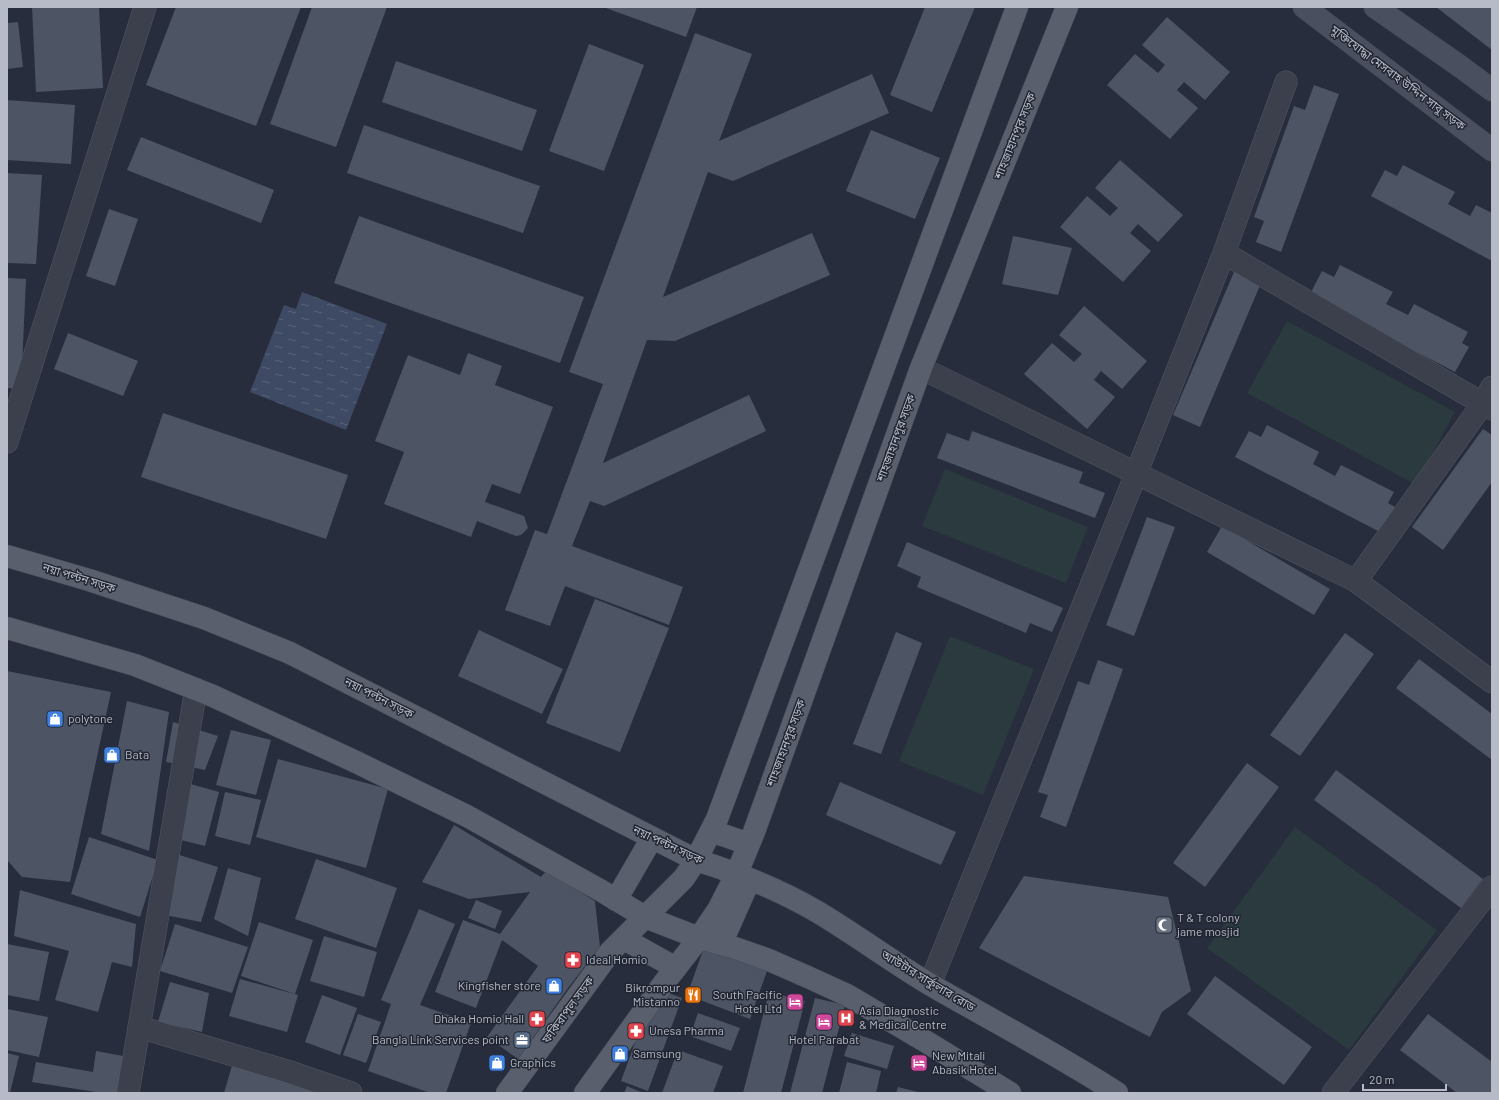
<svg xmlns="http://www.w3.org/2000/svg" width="1499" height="1100" font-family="Barlow,'Noto Sans Bengali',sans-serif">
  <defs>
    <pattern id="water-ripples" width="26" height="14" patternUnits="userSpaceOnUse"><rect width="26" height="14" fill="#3e4a63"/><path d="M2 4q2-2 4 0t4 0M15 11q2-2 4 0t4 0" fill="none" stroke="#586278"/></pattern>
  </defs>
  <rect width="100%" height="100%" fill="#272d3c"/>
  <path fill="#2a3a3e" d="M 1287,321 L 1455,412 L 1416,485 L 1247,393 Z
    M 945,469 L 1088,527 L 1066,583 L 922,526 Z
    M 950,636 L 1034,669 L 983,795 L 899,761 Z
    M 1295,827 L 1437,930 L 1349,1050 L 1207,948 Z"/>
  <path fill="url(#water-ripples)" d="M 302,292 L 387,324 L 346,430 L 250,392 L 284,305 L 296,309 Z"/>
  <path fill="#4d5565" d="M 32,7 L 99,7 L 103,88 L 36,92 Z
    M 176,7 L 301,7 L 256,126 L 146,85 Z
    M 312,7 L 387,7 L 336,147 L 270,124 Z
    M 603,7 L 697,7 L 686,37 Z
    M 925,7 L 975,7 L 932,112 L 890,95 Z
    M 1436,7 L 1492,7 L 1492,50 Z
    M 1167,17 L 1230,72 L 1205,100 L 1184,82 L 1177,90 L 1198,108 L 1170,139 L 1107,85 L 1135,54 L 1158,73 L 1165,65 L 1142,45 Z
    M 18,22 L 23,67 L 7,69 L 7,23 Z
    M 695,33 L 752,54 L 719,141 L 872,74 L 889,113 L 733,181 L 708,172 L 663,297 L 812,233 L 830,275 L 675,341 L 647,340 L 603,463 L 749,395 L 766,431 L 604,506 L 590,501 L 572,546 L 683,587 L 669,625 L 565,586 L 550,626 L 505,610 L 535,530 L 547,534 L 603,384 L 569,372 Z
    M 589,44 L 644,65 L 604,171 L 549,151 Z
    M 396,61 L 537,110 L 522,151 L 382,102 Z
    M 1314,85 L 1339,94 L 1281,252 L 1256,242 L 1264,221 L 1254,217 L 1294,106 L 1305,110 Z
    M 7,100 L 75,105 L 71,164 L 7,160 Z
    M 364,125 L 540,186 L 523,233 L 347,173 Z
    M 871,130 L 940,158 L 915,219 L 846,191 Z
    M 141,137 L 274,190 L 261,223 L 127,170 Z
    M 1120,160 L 1183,215 L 1158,242 L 1138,224 L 1130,233 L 1151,251 L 1123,282 L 1060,227 L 1087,196 L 1110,216 L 1118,208 L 1095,188 Z
    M 1403,165 L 1455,192 L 1448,204 L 1470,216 L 1476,205 L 1492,213 L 1492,261 L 1371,196 L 1385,170 L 1397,176 Z
    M 7,173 L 42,175 L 36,264 L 7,263 Z
    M 109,209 L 138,219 L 115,286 L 86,276 Z
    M 359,216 L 584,297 L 560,363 L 334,283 Z
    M 1013,236 L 1072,248 L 1058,295 L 1002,284 Z
    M 1340,265 L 1393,292 L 1386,304 L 1408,315 L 1414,304 L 1468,332 L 1462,343 L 1469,347 L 1455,372 L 1309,296 L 1322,271 L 1334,277 Z
    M 1234,272 L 1261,283 L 1200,427 L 1173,415 Z
    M 7,278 L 26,279 L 21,389 L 7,388 Z
    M 1084,306 L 1147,361 L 1122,389 L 1101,371 L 1094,380 L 1115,397 L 1087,429 L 1024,374 L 1052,343 L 1074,362 L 1082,354 L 1059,335 Z
    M 68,333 L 138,361 L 123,396 L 54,369 Z
    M 468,353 L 502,366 L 495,385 L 553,407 L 520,494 L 492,484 L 485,502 L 524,516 L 528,528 L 521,535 L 516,536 L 477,521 L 471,537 L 384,504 L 404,452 L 375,441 L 408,355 L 460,375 Z
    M 163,413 L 348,475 L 326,539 L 141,477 Z
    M 1267,425 L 1319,452 L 1313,464 L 1335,476 L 1341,465 L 1394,492 L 1388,503 L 1395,507 L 1382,533 L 1235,457 L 1249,431 L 1261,437 Z
    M 1483,429 L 1492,435 L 1492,482 L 1443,550 L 1412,527 Z
    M 972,431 L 1083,472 L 1079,483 L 1105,493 L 1095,518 L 937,458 L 947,433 L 969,441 Z
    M 1147,517 L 1175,527 L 1134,636 L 1106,625 Z
    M 1222,526 L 1330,589 L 1314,615 L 1207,552 Z
    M 907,542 L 1063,608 L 1052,632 L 1030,623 L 1026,633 L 917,587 L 921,577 L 897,566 Z
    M 595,599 L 669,628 L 620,752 L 546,723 Z
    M 479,630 L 563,669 L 542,714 L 458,676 Z
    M 896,632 L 922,643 L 881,754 L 853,744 Z
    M 1345,633 L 1374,654 L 1300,756 L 1270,735 Z
    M 1419,659 L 1492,714 L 1492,760 L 1396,688 Z
    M 1098,660 L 1123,669 L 1066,827 L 1040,817 L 1048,795 L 1038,792 L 1078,681 L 1089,685 Z
    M 7,671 L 111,692 L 70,882 L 22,877 L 7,860 Z
    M 127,701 L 169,712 L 149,851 L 101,834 Z
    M 173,722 L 218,736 L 205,770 L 166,762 Z
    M 231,730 L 271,740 L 256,795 L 216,785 Z
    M 278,759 L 388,789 L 366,868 L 256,837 Z
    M 1247,763 L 1279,787 L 1205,887 L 1173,863 Z
    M 1336,770 L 1483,879 L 1461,908 L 1314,800 Z
    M 180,781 L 219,792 L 205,846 L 165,836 Z
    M 840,782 L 956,832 L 941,865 L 826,815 Z
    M 225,792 L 261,800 L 250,845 L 215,836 Z
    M 454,825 L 541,877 L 546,871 L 595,901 L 600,947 L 568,988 L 518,1059 L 487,1037 L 538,966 L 502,940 L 476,1008 L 435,992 L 463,920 L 500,934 L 530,892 L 469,899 L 422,882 Z
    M 89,837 L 158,860 L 140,917 L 71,894 Z
    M 173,853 L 218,867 L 201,922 L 165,915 Z
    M 316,859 L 397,888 L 376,948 L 295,919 Z
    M 228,868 L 261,878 L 248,936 L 214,919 Z
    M 1024,876 L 1168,897 L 1191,991 L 1162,1012 L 1150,1037 L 979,948 Z
    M 20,890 L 136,924 L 132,967 L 112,962 L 98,1012 L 55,1000 L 69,951 L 14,936 Z
    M 476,900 L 502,911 L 495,929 L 468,918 Z
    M 419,909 L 455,924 L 420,1005 L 471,1023 L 446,1093 L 430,1093 L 368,1071 L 391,1004 L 381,1000 Z
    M 259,922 L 313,940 L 295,994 L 241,976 Z
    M 175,924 L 248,947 L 232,993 L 160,971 Z
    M 324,936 L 377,952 L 364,997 L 310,981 Z
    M 7,944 L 49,952 L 39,1001 L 7,995 Z
    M 705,945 L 768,968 L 750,1019 L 687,995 Z
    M 1215,976 L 1312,1047 L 1284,1085 L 1187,1014 Z
    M 240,979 L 298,995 L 287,1032 L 229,1016 Z
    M 170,982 L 209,993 L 202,1032 L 158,1022 Z
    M 655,988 L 682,998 L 648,1091 L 621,1081 Z
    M 769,992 L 805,1001 L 781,1093 L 743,1093 Z
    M 322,995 L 357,1008 L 340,1055 L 305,1042 Z
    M 815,998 L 845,1005 L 822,1093 L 790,1093 Z
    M 7,1009 L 48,1017 L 39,1057 L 7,1050 Z
    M 698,1013 L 740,1028 L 731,1051 L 690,1036 Z
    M 358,1014 L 381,1022 L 366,1063 L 343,1055 Z
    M 1428,1014 L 1492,1062 L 1492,1093 L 1457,1093 L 1400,1050 Z
    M 852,1033 L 894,1046 L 887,1069 L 844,1056 Z
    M 678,1050 L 723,1066 L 713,1093 L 662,1093 Z
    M 96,1051 L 123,1056 L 117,1093 L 102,1093 L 32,1082 L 36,1062 L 93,1072 Z
    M 7,1053 L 19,1056 L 10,1093 L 7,1093 Z
    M 233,1062 L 335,1093 L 224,1093 Z
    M 847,1062 L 881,1071 L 876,1093 L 839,1093 Z
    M 627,1086 L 643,1093 L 624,1093 Z
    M 898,1087 L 918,1092 L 917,1093 L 896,1093 Z"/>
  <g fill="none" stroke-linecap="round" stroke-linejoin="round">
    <defs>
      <path id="minor" d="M 1224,253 L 1492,409
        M 921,368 L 1356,581 L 1492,682
        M 7,442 L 145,7
        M 1356,581 L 1484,402 L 1492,387
        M 930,984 L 1136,474 L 1224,253 L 1286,82
        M 139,1027 L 287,1071 L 351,1093
        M 128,1093 L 196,689
        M 1333,1093 L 1492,887"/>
      <path id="secondary" d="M 1304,7 L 1492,150
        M 1375,7 L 1461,67 L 1492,90"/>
      <path id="primary" d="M 7,556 L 89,580 L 204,618 L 290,653 L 696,860 C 738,873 778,889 816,911 C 855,934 892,962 931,985 C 993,1021 1057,1054 1117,1093
        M 7,628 L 135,665 L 213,696 L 354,761 L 467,816 L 600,890 L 645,917 L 699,938 L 735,948 L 769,960 L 810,978 L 847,995 L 925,1041 L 1010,1093
        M 711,831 L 749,844
        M 616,900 L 652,838
        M 624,939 L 676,968
        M 721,944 L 749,881
        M 507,1093 L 610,952 L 684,878 L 696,860 L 717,819 L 1017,7
        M 585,1093 L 664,983 L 699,938 L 718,910 L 737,873 L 754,832 L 921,368 L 1067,7"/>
    </defs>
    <use href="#minor" stroke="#535864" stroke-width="23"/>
    <use href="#secondary" stroke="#444955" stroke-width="23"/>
    <use href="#primary" stroke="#444955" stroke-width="23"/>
    <use href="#minor" stroke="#3b404c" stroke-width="22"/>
    <use href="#secondary" stroke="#494f5f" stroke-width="22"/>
    <use href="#primary" stroke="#595f6c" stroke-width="22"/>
  </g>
  <defs>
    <symbol id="shop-square" viewBox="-11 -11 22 22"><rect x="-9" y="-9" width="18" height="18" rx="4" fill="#3f7fe0" stroke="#202531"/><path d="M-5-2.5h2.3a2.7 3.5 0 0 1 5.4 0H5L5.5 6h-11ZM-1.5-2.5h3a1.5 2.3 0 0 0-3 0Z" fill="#fff"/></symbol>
    <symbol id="mosque-square" viewBox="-11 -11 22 22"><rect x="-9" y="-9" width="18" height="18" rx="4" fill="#6b7280" stroke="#202531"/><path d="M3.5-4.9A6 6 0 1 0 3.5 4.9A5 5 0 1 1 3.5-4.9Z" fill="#fff"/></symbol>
    <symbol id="pharmacy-square" viewBox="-11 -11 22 22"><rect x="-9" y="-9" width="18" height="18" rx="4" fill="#e0444e" stroke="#202531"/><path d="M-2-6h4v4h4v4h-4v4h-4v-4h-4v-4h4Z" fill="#fff"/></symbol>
    <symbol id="restaurant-square" viewBox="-11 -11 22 22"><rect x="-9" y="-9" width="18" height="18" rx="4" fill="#e8710a" stroke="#202531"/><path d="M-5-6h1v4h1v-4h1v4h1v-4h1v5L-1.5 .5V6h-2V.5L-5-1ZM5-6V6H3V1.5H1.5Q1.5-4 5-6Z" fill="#fff"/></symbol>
    <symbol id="hotel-square" viewBox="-11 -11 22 22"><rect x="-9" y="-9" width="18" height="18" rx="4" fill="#d1479c" stroke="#202531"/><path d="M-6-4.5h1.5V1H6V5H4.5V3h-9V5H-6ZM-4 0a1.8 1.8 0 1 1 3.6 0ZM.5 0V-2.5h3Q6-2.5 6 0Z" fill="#fff"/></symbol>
    <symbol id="hospital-square" viewBox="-11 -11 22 22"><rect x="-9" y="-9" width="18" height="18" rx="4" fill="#e0444e" stroke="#202531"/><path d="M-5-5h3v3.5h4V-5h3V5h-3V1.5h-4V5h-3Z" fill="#fff"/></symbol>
    <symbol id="office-square" viewBox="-11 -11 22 22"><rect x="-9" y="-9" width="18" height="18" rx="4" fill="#5c6f8a" stroke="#202531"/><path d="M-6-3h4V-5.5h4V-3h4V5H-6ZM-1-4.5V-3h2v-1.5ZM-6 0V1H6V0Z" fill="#fff"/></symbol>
  </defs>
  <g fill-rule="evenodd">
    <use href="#shop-square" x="45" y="709" width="20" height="20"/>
    <use href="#shop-square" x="102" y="745" width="20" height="20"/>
    <use href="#mosque-square" x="1154" y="915" width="20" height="20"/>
    <use href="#pharmacy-square" x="563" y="950" width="20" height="20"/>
    <use href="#shop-square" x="544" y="976" width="20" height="20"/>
    <use href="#restaurant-square" x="683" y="985" width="20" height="20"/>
    <use href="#hotel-square" x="785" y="992" width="20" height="20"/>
    <use href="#hospital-square" x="836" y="1008" width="20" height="20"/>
    <use href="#pharmacy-square" x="527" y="1009" width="20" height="20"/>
    <use href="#hotel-square" x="814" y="1012" width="20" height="20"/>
    <use href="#pharmacy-square" x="626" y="1021" width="20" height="20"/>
    <use href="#office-square" x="512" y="1030" width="20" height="20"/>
    <use href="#shop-square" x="610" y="1044" width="20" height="20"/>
    <use href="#shop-square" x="487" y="1053" width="20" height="20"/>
    <use href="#hotel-square" x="909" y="1053" width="20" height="20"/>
  </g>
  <g text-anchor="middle" stroke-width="3" stroke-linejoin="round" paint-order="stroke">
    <g font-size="12" fill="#b7bbc7" stroke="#202531">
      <text transform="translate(1398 78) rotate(37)" y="4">মুক্তিযোদ্ধা মেসবাহ উদ্দিন সাবু সড়ক</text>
      <text transform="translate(1015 136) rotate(-68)" y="4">শাহজাহানপুর সড়ক</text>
      <text transform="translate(896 438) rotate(-70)" y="4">শাহজাহানপুর সড়ক</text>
      <text transform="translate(79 578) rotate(17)" y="4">নয়া পল্টন সড়ক</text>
      <text transform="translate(379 698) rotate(27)" y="4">নয়া পল্টন সড়ক</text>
      <text transform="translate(786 743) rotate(-70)" y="4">শাহজাহানপুর সড়ক</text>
      <text transform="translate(668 845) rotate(25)" y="4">নয়া পল্টন সড়ক</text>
      <text transform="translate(928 981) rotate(31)" y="4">আউটার সার্কুলার রোড</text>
      <text transform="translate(568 1010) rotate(-54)" y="4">ফকিরাপুল সড়ক</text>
    </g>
    <g font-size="12" fill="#b7bbc7" stroke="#202531" text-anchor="start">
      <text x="68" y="723">polytone</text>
      <text x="125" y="759">Bata</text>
      <text x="1177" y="922">T &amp; T colony<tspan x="1177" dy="14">jame mosjid</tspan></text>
      <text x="586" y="964">Ideal Homio</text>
      <text x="541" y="990" text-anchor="end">Kingfisher store</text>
      <text x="680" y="992" text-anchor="end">Bikrompur<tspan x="680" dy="14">Mistanno</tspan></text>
      <text x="782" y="999" text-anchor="end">South Pacific<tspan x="782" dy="14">Hotel Ltd</tspan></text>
      <text x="859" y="1015">Asia Diagnostic<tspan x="859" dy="14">&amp; Medical Centre</tspan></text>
      <text x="524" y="1023" text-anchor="end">Dhaka Homio Hall</text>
      <text x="649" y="1035">Unesa Pharma</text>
      <text x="509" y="1044" text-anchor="end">Bangla Link Services point</text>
      <text x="824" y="1044" text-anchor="middle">Hotel Parabat</text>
      <text x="633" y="1058">Samsung</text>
      <text x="932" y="1060">New Mitali<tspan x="932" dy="14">Abasik Hotel</tspan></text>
      <text x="510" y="1067">Graphics</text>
    </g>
  </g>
  <rect width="1499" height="1100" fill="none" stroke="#b7bbc7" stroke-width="16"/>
  <path d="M1363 1084v6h83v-6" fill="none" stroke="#b7bbc7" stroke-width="2"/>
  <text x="1369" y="1084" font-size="12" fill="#b7bbc7" stroke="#202531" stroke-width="3" paint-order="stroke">20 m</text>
</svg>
